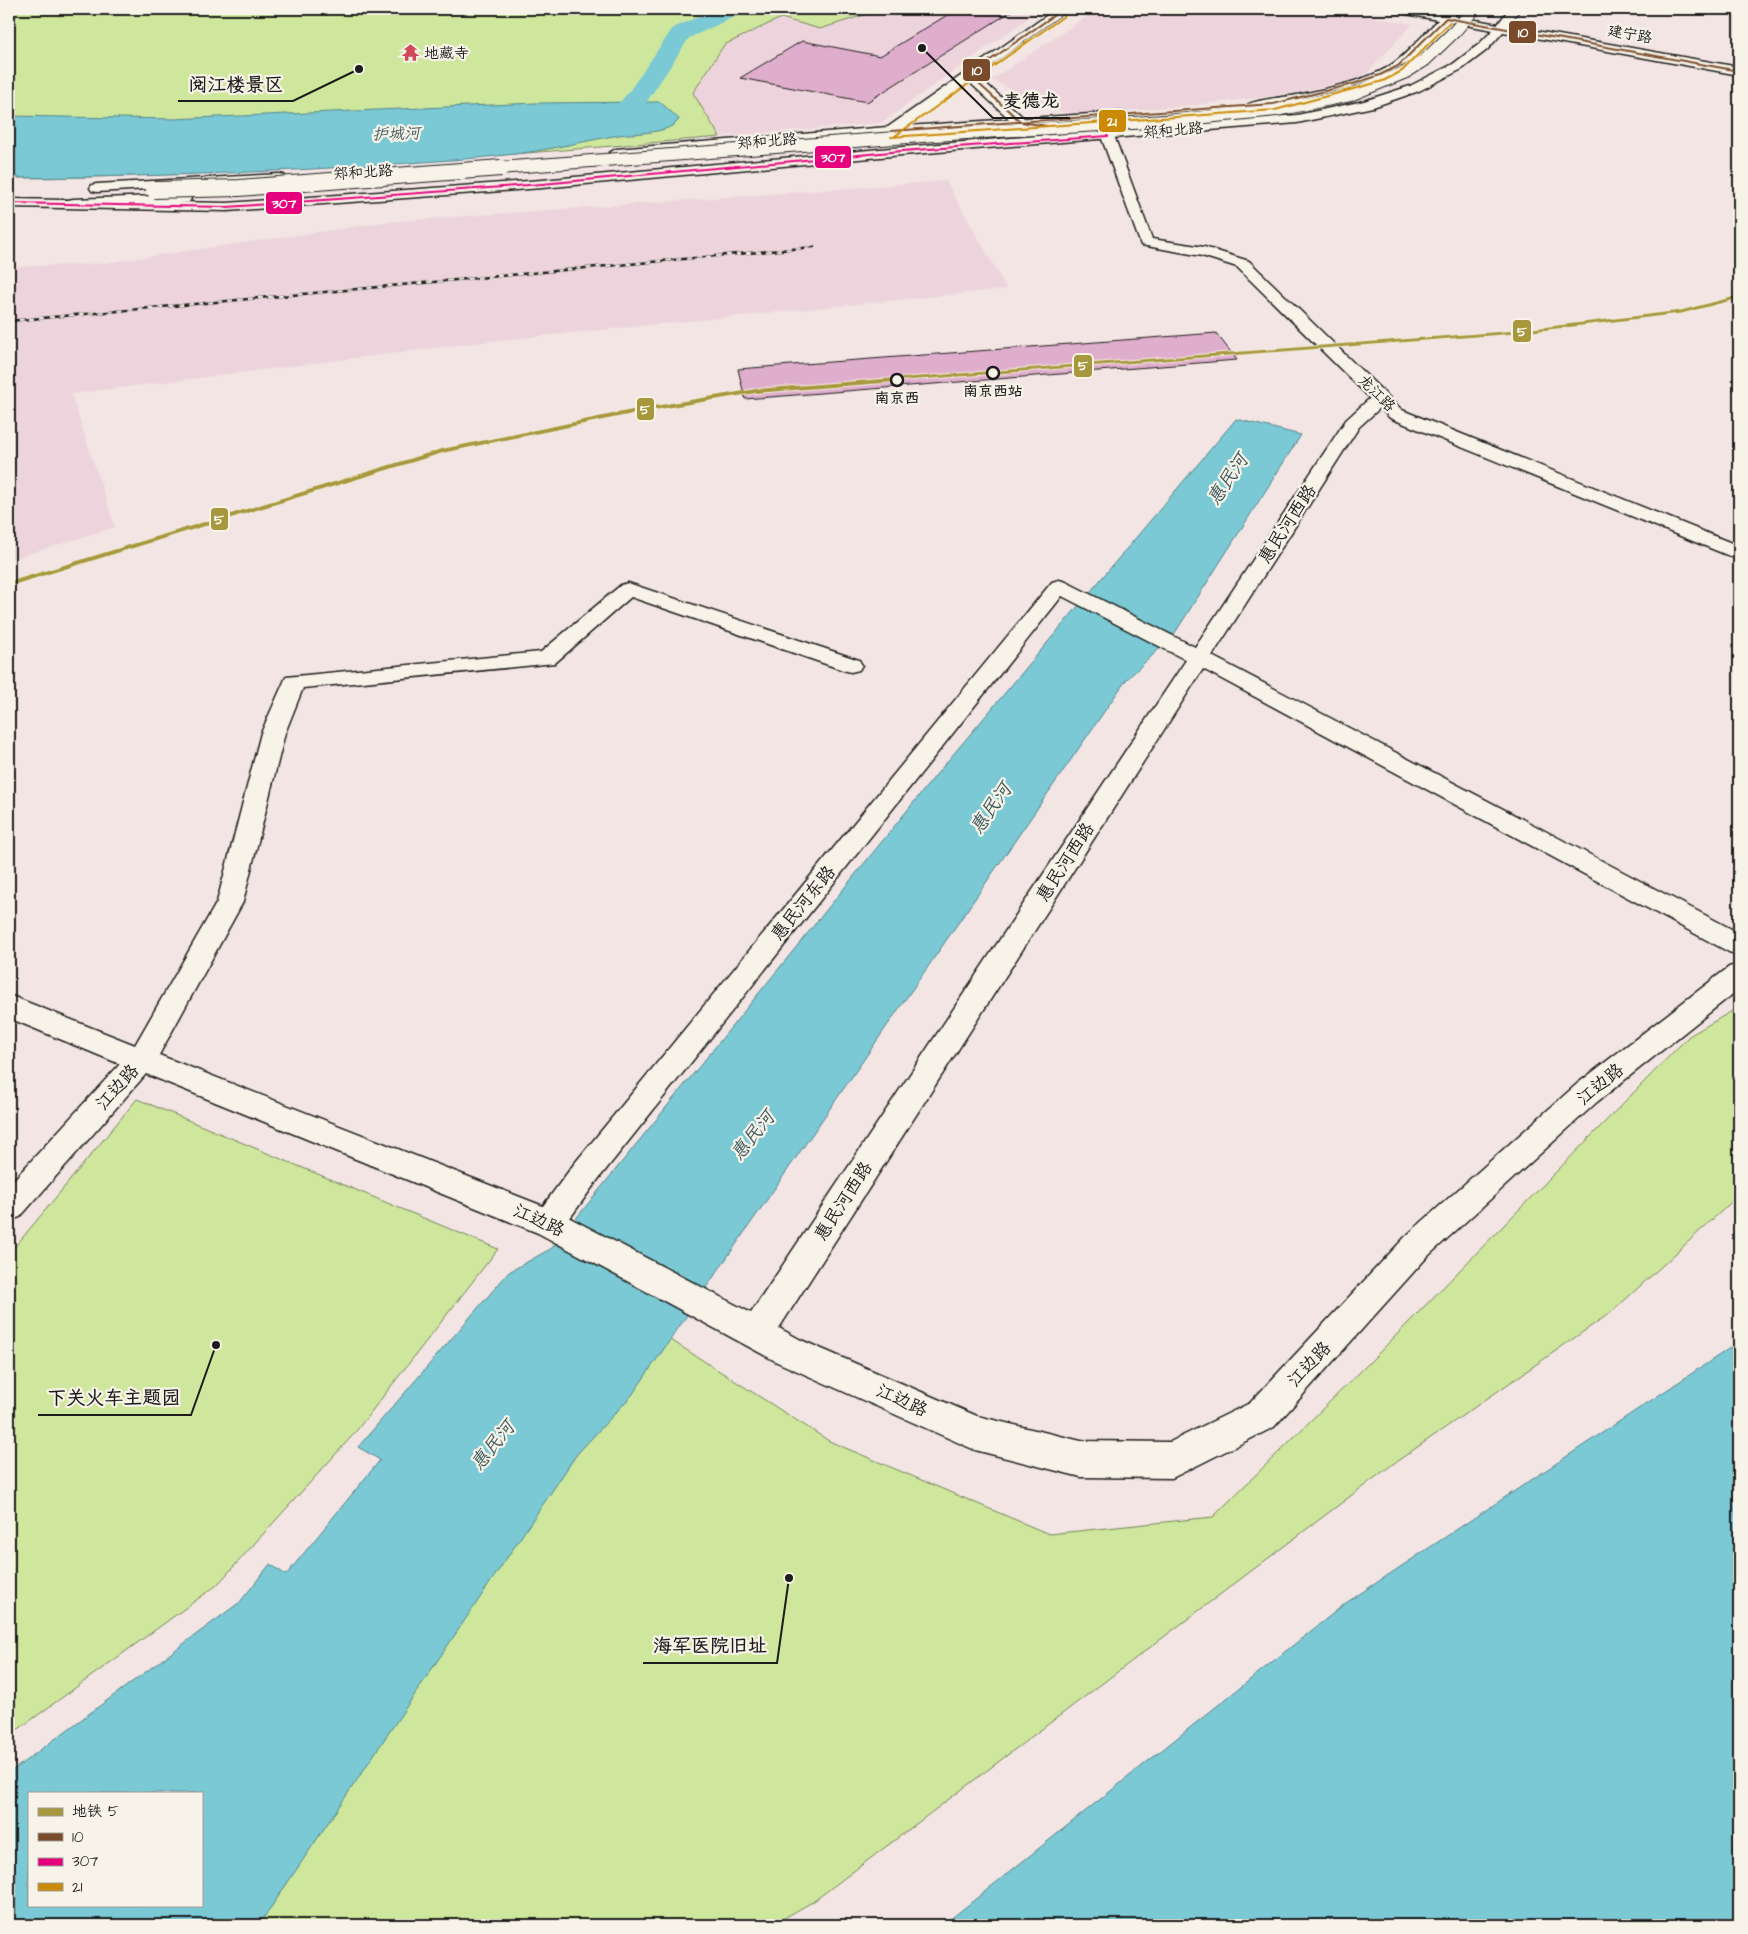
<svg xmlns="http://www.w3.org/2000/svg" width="1748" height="1934" font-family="'Architects Daughter','LXGW WenKai TC',sans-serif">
  <rect width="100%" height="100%" fill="#f2e5e3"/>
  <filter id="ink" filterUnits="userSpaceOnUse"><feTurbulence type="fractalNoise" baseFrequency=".02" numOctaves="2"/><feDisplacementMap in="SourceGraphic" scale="10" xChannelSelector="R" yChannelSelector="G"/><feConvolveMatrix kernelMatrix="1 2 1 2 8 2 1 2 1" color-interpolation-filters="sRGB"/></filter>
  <g filter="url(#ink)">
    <path fill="#edd4dc" d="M 883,9 L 1041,9 L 881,123 L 720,137 L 693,93 L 724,45 L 781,18 L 820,29 Z
      M 1098,9 L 1324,9 L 1413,24 L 1362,78 L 1291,94 L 1195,105 L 1070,116 L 991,80 Z
      M 946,181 L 1007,289 L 491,341 L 71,394 L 115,527 L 9,560 L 9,267 L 98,264 L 386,222 Z"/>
    <path fill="#cee79c" stroke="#75825c" d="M 9,9 L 883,9 L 820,29 L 781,18 L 724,45 L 693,93 L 720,137 C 483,157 247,177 9,178 Z
      M 1739,1007 L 1739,1195 L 1613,1311 L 1393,1464 L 814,1901 L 772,1925 L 245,1925 L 652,1328 L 829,1441 L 1049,1534 L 1213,1517 L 1367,1365 L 1689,1036 Z
      M 137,1099 L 498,1249 L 353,1435 L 217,1585 L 9,1736 L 9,1254 Z"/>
    <path fill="#7ac9d5" stroke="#54848b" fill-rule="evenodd" d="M 660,102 L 679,119 C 672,134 634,133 619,135 C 584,141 550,150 515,154 C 475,159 434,161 394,164 C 266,173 137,177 9,178 L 9,116 L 173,119 L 536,103 Z
      M 1236,419 L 1301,435 L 1173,636 L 1126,680 L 632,1395 L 577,1454 L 259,1925 L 9,1925 L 9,1773 L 240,1602 L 270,1564 L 286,1575 L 380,1460 L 358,1447 L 509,1272 L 552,1248 L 940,770 ZM 29,1793 L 201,1793 L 201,1905 L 29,1905 Z
      M 1739,1342 L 1739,1925 L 943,1925 L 1346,1603 Z"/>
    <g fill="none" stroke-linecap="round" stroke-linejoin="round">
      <path fill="#7ac9d5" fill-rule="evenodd" d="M 715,9 L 743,9 L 740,14 L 689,38 L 646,103 L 625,126 L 570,133 L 561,130 L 557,125 L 561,120 L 609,114 L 628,93 L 673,28 Z"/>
    </g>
    <path fill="#e0aecd" stroke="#1c1c1c" d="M 957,9 L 1015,9 L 867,102 L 740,78 L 802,41 L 880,56 Z
      M 1216,333 L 1237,360 L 745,399 L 738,369 Z"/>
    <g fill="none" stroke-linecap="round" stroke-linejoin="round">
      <defs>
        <path id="minor" d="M 969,71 L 973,72 L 1025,119 L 1113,133 L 1152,239 L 1204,247 L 1249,261 L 1402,410 L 1739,546 L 1739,559 L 1732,557 L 1390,418 L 1380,408 L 1359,427 L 1212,656 L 1739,933 L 1739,955 L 1729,952 L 1203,669 L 779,1328 L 801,1340 L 977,1416 L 1081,1441 L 1170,1442 L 1250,1403 L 1406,1236 L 1577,1084 L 1729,967 L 1739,964 L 1739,989 L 1597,1102 L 1428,1256 L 1274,1427 L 1172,1478 L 1081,1477 L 975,1450 L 777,1362 L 538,1233 L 146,1074 L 20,1217 L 9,1221 L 9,1185 L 120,1064 L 9,1018 L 9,995 L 135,1045 L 217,902 L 261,733 L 286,677 L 541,652 L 621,585 L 628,583 L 859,660 L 862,665 L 859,670 L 851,672 L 843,670 L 631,597 L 555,663 L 303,688 L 285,733 L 243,902 L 159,1055 L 543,1206 L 574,1164 L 1052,582 L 1059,580 L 1066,582 L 1195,647 L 1346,420 L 1370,398 L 1237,267 L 1202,256 L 1141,245 L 1102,139 L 1016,125 L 965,78 L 963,75 ZM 1062,596 L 1186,660 L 751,1313 L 570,1218 L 596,1182 Z"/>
        <path id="major" d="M 1056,9 L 1069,9 L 907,126 L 1121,112 L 1126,113 L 1128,116 L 1126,119 L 616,157 L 609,153 L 616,149 L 888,127 Z
          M 1391,9 L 1413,9 L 1443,14 L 1449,9 L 1460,9 L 1454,16 L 1498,24 L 1509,9 L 1520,9 L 1508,26 L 1739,67 L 1739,75 L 1503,32 L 1487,50 L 1462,69 L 1419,91 L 1373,107 L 1297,123 L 902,155 L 542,188 L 227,211 L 9,207 L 9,199 L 227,203 L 542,180 L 902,147 L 1297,115 L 1364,101 L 1410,86 L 1453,64 L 1478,45 L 1493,30 L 1449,22 C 1434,37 1419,56 1403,68 C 1386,81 1258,120 1246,106 C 1250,100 1287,97 1297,95 C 1323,90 1374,79 1394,63 C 1410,51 1424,34 1438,20 L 1396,12 Z
          M 279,174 L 284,175 L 286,178 L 284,181 L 97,192 L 92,191 L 90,188 L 92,185 L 97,184 Z"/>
        <path id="highway" d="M 184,195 L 189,196 L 191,199 L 189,202 L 73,207 L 68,206 L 66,203 L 68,200 L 73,199 Z"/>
      </defs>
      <use href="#minor" stroke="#1c1c1c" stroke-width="3"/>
      <use href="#major" stroke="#1c1c1c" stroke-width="3"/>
      <use href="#highway" stroke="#1c1c1c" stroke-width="3"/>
      <use href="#minor" fill="#f7f3e8" fill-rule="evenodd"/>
      <use href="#major" fill="#f7f3e8" fill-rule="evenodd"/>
      <use href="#highway" fill="#f7f3e8" fill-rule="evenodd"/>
      <defs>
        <path id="rail" d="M 9,321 L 814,247"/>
      </defs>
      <use href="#rail" stroke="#1c1c1c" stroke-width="2.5"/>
      <use href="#rail" stroke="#f7f3e8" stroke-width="2" stroke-dasharray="5" stroke-linecap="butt"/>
      <defs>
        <path id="highway-bridge-far1" d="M 485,169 L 935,135 L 1165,121 L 1276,110 L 1350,95 L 1406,72 L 1425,60 L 1455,31 L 1474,9"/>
        <path id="highway-bridge" d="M 154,190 L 239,188 L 501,168"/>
      </defs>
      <use href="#highway-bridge-far1" stroke="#1c1c1c" stroke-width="14" stroke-linecap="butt"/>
      <use href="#highway-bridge" stroke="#1c1c1c" stroke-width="18" stroke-linecap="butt"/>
      <use href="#highway-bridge-far1" stroke="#f7f3e8" stroke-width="12"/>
      <use href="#highway-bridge" stroke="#f7f3e8" stroke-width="16"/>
      <defs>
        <path id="bus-1" d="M 1047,126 L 1021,122 L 969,75 L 1063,9
          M 891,131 L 1273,104 L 1353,84 L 1380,75 L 1398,66 L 1446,18 L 1739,71"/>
        <path id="bus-2" d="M 9,203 L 227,207 L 542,184 L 902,151 L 1108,136"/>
        <path id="bus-3" d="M 895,136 L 1067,14
          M 891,137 L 1275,110 L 1383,81 L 1402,71 L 1450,22"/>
      </defs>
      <use href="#bus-1" stroke="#f7f3e8" stroke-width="4"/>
      <use href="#bus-2" stroke="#f7f3e8" stroke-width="4"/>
      <use href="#bus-3" stroke="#f7f3e8" stroke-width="4"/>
      <use href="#bus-1" stroke="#7a4b2a" stroke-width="2"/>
      <use href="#bus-2" stroke="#e5007d" stroke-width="2"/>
      <use href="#bus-3" stroke="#cb8a06" stroke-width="2"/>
      <defs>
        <path id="metro-1-far1" d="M 880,381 L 1516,332 L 1681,312 L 1739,297"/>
        <path id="metro-1" d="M 9,584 L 442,451 L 642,410 L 756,391 L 896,380"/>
      </defs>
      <use href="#metro-1-far1" stroke="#f7f3e8" stroke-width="5"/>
      <use href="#metro-1" stroke="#f7f3e8" stroke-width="6"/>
      <use href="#metro-1-far1" stroke="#a7983e" stroke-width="3"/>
      <use href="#metro-1" stroke="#a7983e" stroke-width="4"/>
    </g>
  </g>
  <defs>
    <symbol id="temple-bare" viewBox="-9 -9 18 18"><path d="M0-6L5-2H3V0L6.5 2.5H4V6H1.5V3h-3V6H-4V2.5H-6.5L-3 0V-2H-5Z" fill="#d1495b" stroke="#f7f3e8" stroke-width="2.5" paint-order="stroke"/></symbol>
  </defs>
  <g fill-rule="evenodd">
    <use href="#temple-bare" x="398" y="40" width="25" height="25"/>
  </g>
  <g fill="#f7f3e8" stroke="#1c1c1c" stroke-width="2.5">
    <circle cx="993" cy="373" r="6"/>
    <circle cx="897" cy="380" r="6"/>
  </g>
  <g text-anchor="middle" stroke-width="4.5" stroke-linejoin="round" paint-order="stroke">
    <g font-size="15" fill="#1c1c1c" stroke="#f7f3e8">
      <text transform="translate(1630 34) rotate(10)" y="5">建宁路</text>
      <text transform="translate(1173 130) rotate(-5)" y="5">郑和北路</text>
      <text transform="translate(767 141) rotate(-5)" y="5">郑和北路</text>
      <text transform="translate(363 172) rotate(-4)" y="5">郑和北路</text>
      <text transform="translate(1377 393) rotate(45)" y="5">龙江路</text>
    </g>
    <g font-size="15" fill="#1c1c1c" stroke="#f7f3e8" text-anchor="start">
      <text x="424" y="58">地藏寺</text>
    </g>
    <g font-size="15" font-weight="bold" fill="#1c1c1c" stroke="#f7f3e8">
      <text x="993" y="396">南京西站</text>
      <text x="897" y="403">南京西</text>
    </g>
    <g font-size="16" font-style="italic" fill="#3d595d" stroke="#f7f3e8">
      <text transform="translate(396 133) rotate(-2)" y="6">护城河</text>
    </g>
    <g font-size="18" fill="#1c1c1c" stroke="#f7f3e8">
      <text transform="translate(1287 524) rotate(-57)" y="6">惠民河西路</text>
      <text transform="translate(1065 862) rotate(-57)" y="6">惠民河西路</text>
      <text transform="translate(803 903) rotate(-51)" y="6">惠民河东路</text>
      <text transform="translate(1600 1084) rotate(-39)" y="6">江边路</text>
      <text transform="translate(117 1087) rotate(-48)" y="6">江边路</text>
      <text transform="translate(843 1201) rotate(-57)" y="6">惠民河西路</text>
      <text transform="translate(539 1220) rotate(24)" y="6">江边路</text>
      <text transform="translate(1309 1364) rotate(-47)" y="6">江边路</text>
      <text transform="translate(902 1400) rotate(24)" y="6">江边路</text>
    </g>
    <g font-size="19" font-style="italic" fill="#3d595d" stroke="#f7f3e8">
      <text transform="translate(1227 479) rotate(-56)" y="7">惠民河</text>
      <text transform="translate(990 808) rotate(-55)" y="7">惠民河</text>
      <text transform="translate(752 1135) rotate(-51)" y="7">惠民河</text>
      <text transform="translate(492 1445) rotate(-51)" y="7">惠民河</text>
    </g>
  </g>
  <path fill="none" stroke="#1c1c1c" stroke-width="2" d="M359 69L293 101H178M922 48L993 118H1070M216 1345L191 1415H38M789 1578L777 1663H643"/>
  <g fill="#1c1c1c" stroke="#f7f3e8" stroke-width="2">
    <circle cx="359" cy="69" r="5"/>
    <circle cx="922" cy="48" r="5"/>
    <circle cx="216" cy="1345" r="5"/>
    <circle cx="789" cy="1578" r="5"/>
  </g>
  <g font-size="19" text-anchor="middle" font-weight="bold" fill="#1c1c1c" stroke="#f7f3e8" stroke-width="4.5" stroke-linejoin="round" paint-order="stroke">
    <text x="236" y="91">阅江楼景区</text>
    <text x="1031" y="107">麦德龙</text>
    <text x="114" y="1404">下关火车主题园</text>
    <text x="710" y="1652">海军医院旧址</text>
  </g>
  <g stroke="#f7f3e8" stroke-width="2">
    <rect x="1508" y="20" width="29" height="24" rx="5" fill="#7a4b2a"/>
    <rect x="962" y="58" width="29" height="24" rx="5" fill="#7a4b2a"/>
    <rect x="1098" y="109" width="29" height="24" rx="5" fill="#cb8a06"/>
    <rect x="814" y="145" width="38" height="24" rx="5" fill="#e5007d"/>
    <rect x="265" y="191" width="38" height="24" rx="5" fill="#e5007d"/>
    <rect x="1512" y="319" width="20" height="24" rx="5" fill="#a7983e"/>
    <rect x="1073" y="354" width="20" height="24" rx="5" fill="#a7983e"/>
    <rect x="636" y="397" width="19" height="24" rx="5" fill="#a7983e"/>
    <rect x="210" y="507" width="19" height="24" rx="5" fill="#a7983e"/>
  </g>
  <g font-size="14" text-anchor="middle" font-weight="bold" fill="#fff">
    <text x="1523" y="37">10</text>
    <text x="977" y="75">10</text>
    <text x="1112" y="126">21</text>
    <text x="833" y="162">307</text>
    <text x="284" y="208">307</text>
    <text x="1522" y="336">5</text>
    <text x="1083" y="370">5</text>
    <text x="645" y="414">5</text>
    <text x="219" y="524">5</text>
  </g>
  <rect width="1748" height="1934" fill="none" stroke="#f7f3e8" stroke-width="30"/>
  <rect x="15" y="15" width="1718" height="1904" fill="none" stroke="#1c1c1c" stroke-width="2" filter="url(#ink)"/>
  <rect x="28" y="1792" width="175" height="115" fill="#f7f3e8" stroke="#9f9d96"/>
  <rect x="38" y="1808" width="25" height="8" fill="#a7983e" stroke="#9f9d96"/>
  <text x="72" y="1816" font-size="15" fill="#1c1c1c">地铁 5</text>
  <rect x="38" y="1833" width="25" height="8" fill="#7a4b2a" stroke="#9f9d96"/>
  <text x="72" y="1842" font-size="15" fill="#1c1c1c">10</text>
  <rect x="38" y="1858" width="25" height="8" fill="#e5007d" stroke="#9f9d96"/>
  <text x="72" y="1866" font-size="15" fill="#1c1c1c">307</text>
  <rect x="38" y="1883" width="25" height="8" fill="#cb8a06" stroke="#9f9d96"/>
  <text x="72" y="1892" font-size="15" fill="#1c1c1c">21</text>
</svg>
